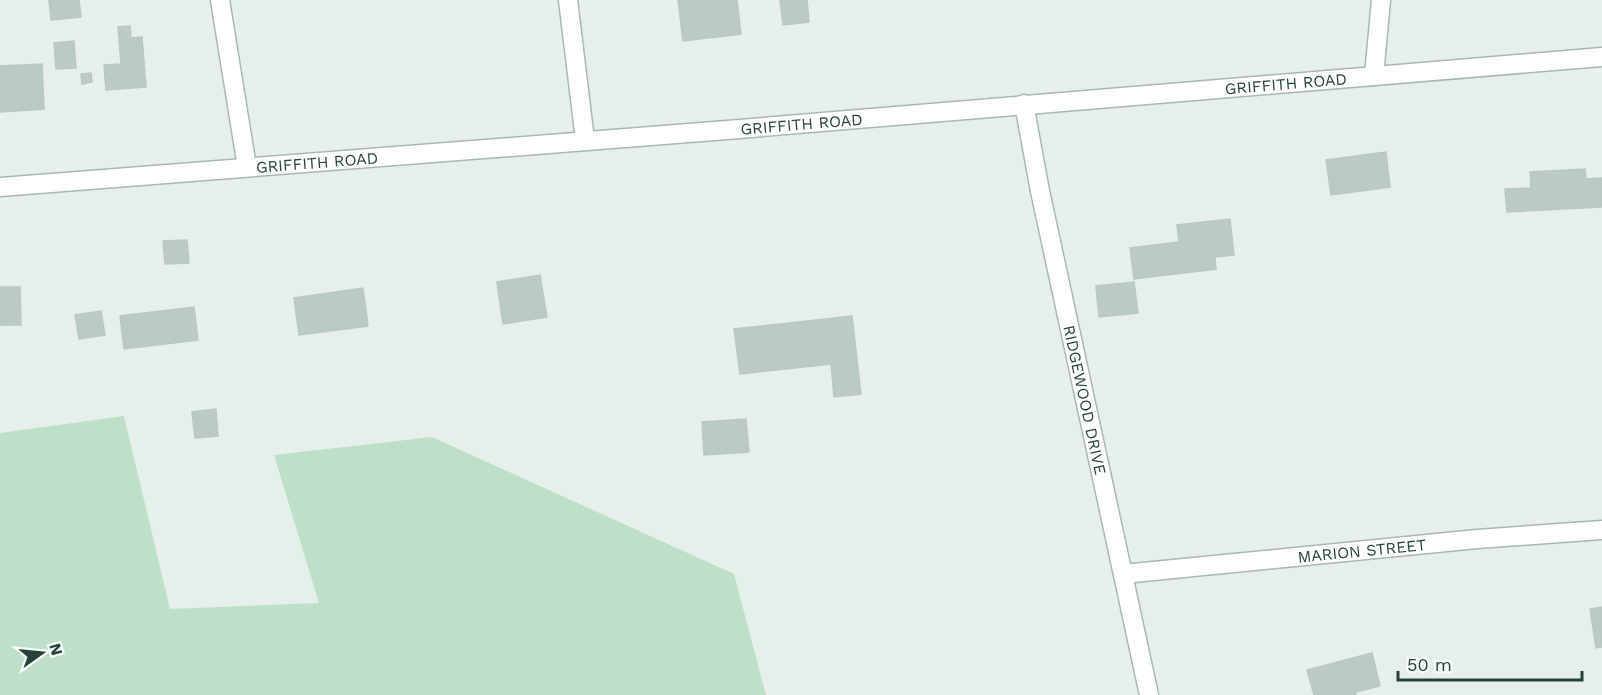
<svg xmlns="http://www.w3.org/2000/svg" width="1602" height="695" font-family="'Work Sans',sans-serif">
  <rect width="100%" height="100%" fill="#e6efeb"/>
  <path fill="#bfe0c8" d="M 124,416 L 170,609 L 319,603 L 274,455 L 432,437 L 734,574 L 766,695 L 0,695 L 0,433 Z"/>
  <path fill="#bbcac4" stroke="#b8c9c2" stroke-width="1.5" d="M 49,0 L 79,0 L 81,17 L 51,20 Z
    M 678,0 L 737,0 L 741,34 L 683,41 Z
    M 780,0 L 807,0 L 809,22 L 783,25 Z
    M 130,26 L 131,38 L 142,37 L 146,87 L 106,90 L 104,65 L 121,64 L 118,27 Z
    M 74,41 L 76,68 L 56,69 L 54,43 Z
    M 42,64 L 44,109 L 0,112 L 0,66 Z
    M 91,73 L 92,82 L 82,84 L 81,74 Z
    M 1386,152 L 1390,187 L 1331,195 L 1326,160 Z
    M 1585,169 L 1586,179 L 1602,178 L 1602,207 L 1507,212 L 1505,189 L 1531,188 L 1530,172 Z
    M 1230,219 L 1234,255 L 1215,257 L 1216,269 L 1134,279 L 1130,248 L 1179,242 L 1177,225 Z
    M 187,240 L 189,263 L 165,264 L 163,241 Z
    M 540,275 L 547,317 L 503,324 L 497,282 Z
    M 1134,282 L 1138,313 L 1099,317 L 1096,286 Z
    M 0,287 L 20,287 L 21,325 L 0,325 Z
    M 363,288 L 368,326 L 299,335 L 294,298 Z
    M 194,307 L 198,340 L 124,349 L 120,316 Z
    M 101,311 L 105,335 L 79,339 L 75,315 Z
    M 852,316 L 861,394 L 834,397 L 831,364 L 740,374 L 734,329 Z
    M 216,409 L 218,436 L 195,438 L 192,412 Z
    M 746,419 L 749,452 L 704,455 L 702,422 Z
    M 1602,607 L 1602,647 L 1596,648 L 1590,609 Z
    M 1372,653 L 1380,686 L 1356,692 L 1356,695 L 1314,695 L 1307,670 Z"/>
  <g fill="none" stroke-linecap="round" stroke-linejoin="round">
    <defs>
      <g id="minor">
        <path d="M 220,0 L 247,167"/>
        <path d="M 568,0 L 585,140"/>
        <path d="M 1374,76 L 1381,0"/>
        <path id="s1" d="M 1024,104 L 1040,191 L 1149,695"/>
        <path id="s2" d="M 0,187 L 727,130 L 1602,57"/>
        <path id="s3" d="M 1123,574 L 1477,539 L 1602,530"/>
      </g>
    </defs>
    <use href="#minor" stroke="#a8b8b2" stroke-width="21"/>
    <use href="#minor" stroke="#fff" stroke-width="18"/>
  </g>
  <g text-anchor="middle" stroke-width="5" stroke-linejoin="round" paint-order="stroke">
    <g font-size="16" fill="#24423a" stroke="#f7fbf9">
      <text dy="6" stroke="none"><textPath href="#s2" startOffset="1290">GRIFFITH ROAD</textPath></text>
      <text dy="6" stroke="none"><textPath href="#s2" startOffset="804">GRIFFITH ROAD</textPath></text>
      <text dy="6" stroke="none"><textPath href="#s2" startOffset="318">GRIFFITH ROAD</textPath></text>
      <text dy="6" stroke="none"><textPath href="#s1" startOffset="302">RIDGEWOOD DRIVE</textPath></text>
      <text dy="6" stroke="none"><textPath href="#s3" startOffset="240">MARION STREET</textPath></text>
    </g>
  </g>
  <g transform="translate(42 653) rotate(75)" stroke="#f7fbf9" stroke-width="4.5" paint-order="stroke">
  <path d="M0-4.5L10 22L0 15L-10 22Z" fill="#24423a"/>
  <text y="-9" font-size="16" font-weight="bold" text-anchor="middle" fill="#24423a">N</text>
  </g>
  <path d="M1398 671v9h184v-9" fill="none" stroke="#24423a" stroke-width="3"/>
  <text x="1407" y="671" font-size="18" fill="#24423a" stroke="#f7fbf9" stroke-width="4.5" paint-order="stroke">50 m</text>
</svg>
